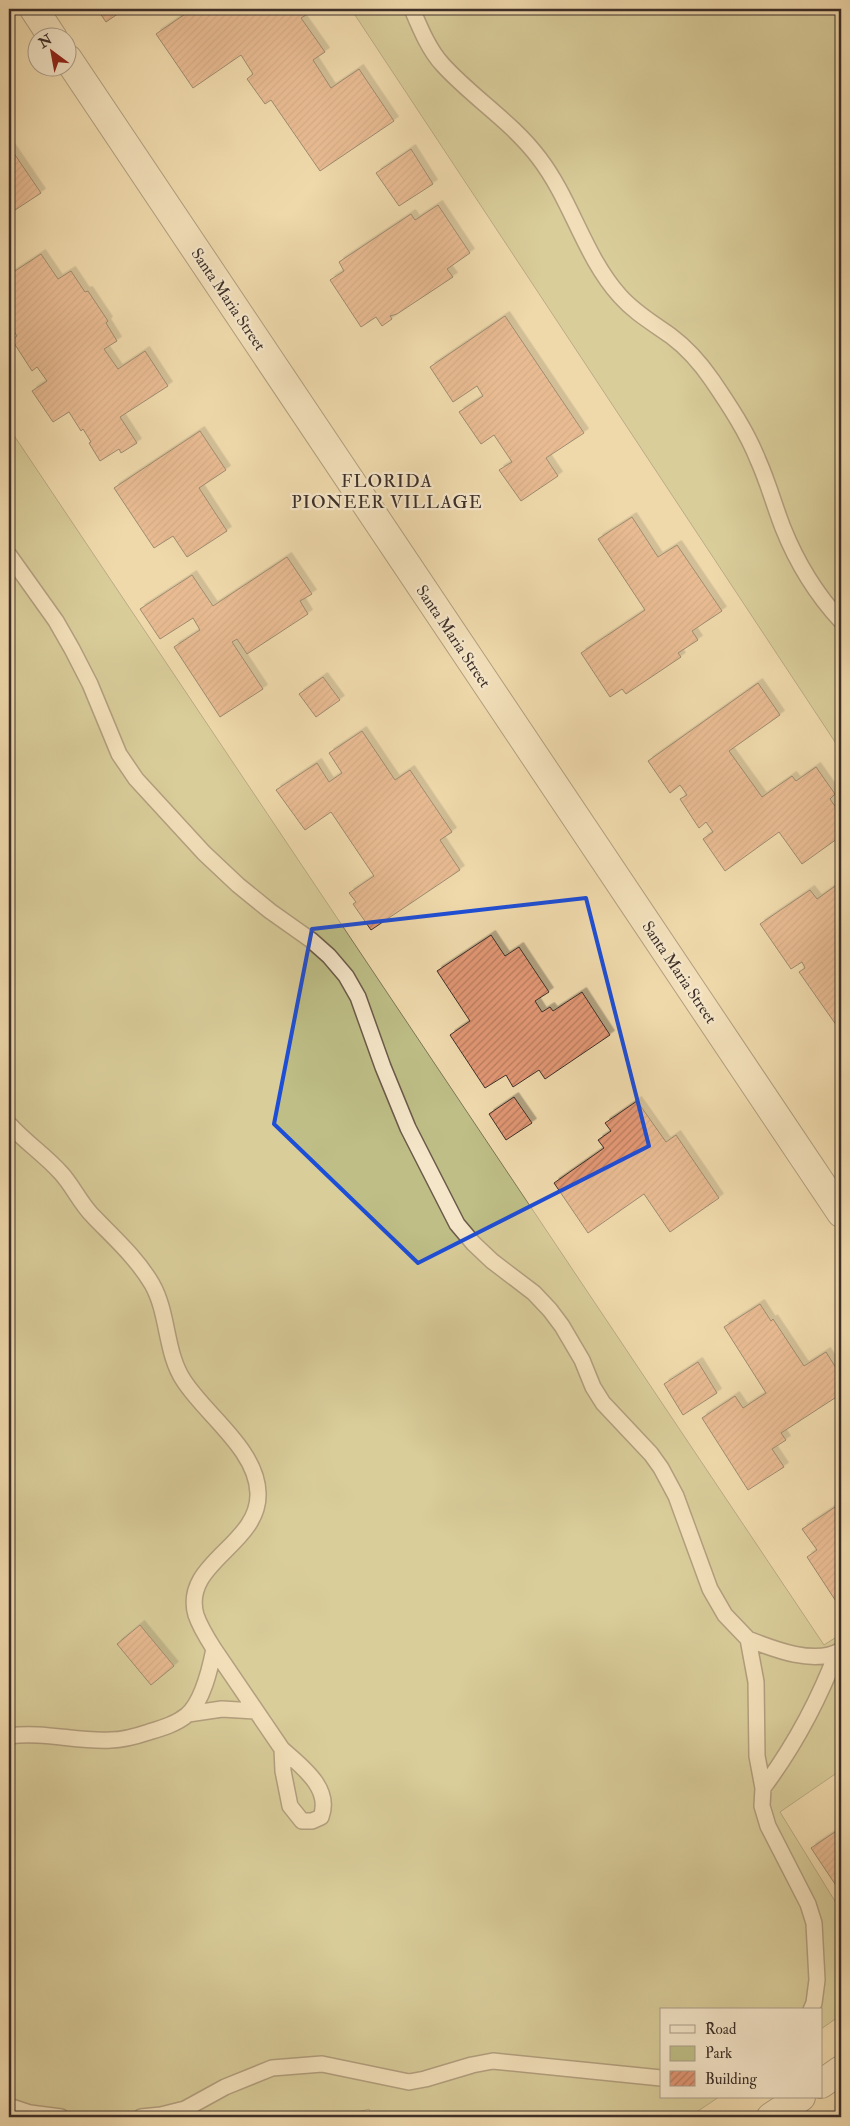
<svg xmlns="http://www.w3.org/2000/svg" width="850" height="2126" font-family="'IM FELL Double Pica',serif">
  <defs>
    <pattern id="building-hatch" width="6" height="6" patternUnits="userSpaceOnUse" patternTransform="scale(1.25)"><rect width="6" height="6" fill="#e29774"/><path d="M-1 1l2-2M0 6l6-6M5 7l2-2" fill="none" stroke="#b87c5f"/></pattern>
    <filter id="shadow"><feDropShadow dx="4.5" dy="-4.5" stdDeviation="0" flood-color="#0004"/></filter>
  </defs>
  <rect width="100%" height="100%" fill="#efd9ac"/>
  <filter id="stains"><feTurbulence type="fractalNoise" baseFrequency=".004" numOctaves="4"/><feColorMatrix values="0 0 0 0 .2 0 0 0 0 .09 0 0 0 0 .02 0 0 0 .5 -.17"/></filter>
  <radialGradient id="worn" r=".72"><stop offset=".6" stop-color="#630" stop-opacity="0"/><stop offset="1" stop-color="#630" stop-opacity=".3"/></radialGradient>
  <path fill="#bebe86" stroke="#7e7657" d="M 351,9 L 841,9 L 841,751 Z
    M 9,428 L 824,1645 L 841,1634 L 841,1770 L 780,1812 L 841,1911 L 841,2015 L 821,2029 L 821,2010 L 661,2010 L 661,2097 L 719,2097 L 689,2117 L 372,2117 L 369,2109 L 341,2117 L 9,2117 Z"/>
  <path fill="url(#building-hatch)" stroke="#3d2f28" filter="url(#shadow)" d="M 97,9 L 125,9 L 106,22 Z
    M 201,9 L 316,9 L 301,18 L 325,52 L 313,60 L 331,88 L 359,69 L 394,121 L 320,171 L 271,100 L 265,104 L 247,79 L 253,74 L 241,55 L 193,88 L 156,34 L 191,10 L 193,14 Z
    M 9,146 L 41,193 L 9,214 Z
    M 411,149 L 433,184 L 399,206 L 376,173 Z
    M 438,205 L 470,253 L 447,269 L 453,277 L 397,314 L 390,316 L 392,319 L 382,326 L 376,317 L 361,327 L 330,280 L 344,271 L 339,262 L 411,214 L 415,220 Z
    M 41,254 L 58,279 L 71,271 L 85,292 L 88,291 L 108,321 L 106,323 L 117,341 L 104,349 L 118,369 L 145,351 L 168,386 L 120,417 L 137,443 L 121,453 L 119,449 L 100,461 L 89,443 L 91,442 L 83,429 L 81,431 L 69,412 L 53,422 L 32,391 L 47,381 L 37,367 L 32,371 L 12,340 L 17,336 L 9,323 L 9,275 Z
    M 505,316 L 584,433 L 546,458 L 558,476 L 521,501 L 499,470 L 512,462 L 494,435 L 481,444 L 459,412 L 483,396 L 477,386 L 453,402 L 430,367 Z
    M 200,431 L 226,470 L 199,488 L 227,531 L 187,557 L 173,536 L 154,548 L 114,488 Z
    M 632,517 L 658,557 L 677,545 L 722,611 L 692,631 L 698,640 L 678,653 L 681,657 L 626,694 L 622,689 L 610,697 L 581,653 L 645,610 L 598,539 Z
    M 287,557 L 312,594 L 300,601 L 308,614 L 247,654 L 237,639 L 232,642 L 263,689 L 220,717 L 174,647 L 200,630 L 193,618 L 160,639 L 140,609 L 192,575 L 213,606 Z
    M 323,677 L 340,700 L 316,717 L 299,694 Z
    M 758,683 L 780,715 L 729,751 L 762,797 L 792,776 L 796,781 L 816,767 L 835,794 L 830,799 L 841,815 L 841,836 L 802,864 L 779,832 L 725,871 L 703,839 L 713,832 L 706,822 L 699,828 L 680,799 L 687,795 L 680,785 L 670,793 L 648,761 Z
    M 362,731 L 395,780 L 410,770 L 452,832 L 440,840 L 460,870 L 371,930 L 353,904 L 356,902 L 349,893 L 374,876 L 331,812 L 305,830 L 276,790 L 317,763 L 329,782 L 342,773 L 329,753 Z
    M 841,882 L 841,1028 L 839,1029 L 799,972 L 805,968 L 802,962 L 791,969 L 760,924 L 810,890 L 817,899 Z
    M 491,935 L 505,956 L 519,947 L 549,992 L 535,1001 L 542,1012 L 550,1007 L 553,1011 L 582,992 L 610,1035 L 545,1079 L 539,1070 L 513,1087 L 506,1075 L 485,1088 L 450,1035 L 470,1021 L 437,971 Z
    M 514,1097 L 532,1123 L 506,1140 L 489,1114 Z
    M 637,1101 L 666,1142 L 676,1135 L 719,1198 L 670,1232 L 644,1194 L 588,1233 L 554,1183 L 604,1148 L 598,1140 L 611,1131 L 605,1123 Z
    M 760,1304 L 771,1321 L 773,1319 L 804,1366 L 826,1352 L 841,1376 L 841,1394 L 781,1433 L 786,1440 L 772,1449 L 784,1467 L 748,1490 L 702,1418 L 735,1396 L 743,1408 L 766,1393 L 724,1327 Z
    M 698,1362 L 717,1393 L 683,1415 L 664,1384 Z
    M 841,1503 L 841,1609 L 807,1557 L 817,1550 L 802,1529 Z
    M 140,1625 L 174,1666 L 151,1685 L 117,1644 Z
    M 841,1828 L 841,1893 L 811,1848 Z"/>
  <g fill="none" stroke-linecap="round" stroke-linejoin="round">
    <defs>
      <path id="service" d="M 412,9 C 420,28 429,50 443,65 C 473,98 512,122 539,158 C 572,201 584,256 620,296 C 635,313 653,323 671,336 C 687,348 701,364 712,380 C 729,405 747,432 758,460 C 768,482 774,505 783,528 C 797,563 816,594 841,621
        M 9,555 L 56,621 L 72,649 L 90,684 L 119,754 L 136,779 L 204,853 L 238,885 L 270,911 L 311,940 L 329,956 L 346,976 L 358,997 L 383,1067 L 408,1128 L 457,1224 L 473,1243 L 492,1261 L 534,1293 L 550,1310 L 562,1326 L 582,1360 L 593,1387 L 603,1403 L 651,1454 L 661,1468 L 676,1496 L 710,1589 L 725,1615 L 748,1639 L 756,1682 L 757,1756 L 763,1788 L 762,1806 L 768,1826 L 808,1904 L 814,1923 L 817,1980 L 814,2003 L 811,2010
        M 9,1124 C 25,1142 45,1155 61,1173 C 73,1186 80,1203 93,1216 C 114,1238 136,1257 152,1284 C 169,1314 165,1353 184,1381 C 206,1415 257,1450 258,1493 C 260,1545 181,1563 196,1615 C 200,1627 207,1638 214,1649 C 210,1669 203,1701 187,1715 C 176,1724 162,1728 149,1732 C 137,1736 124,1740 111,1740 C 77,1742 44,1731 9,1736
        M 748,1639 C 773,1649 816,1666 841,1650
        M 214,1649 L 282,1749 L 283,1771 L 290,1806 L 302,1821 L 312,1821 L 321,1817 C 332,1788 301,1766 282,1749
        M 188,1714 L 222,1709 L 255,1711
        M 763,1788 C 795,1745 818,1702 837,1652
        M 9,2106 L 30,2113 L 61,2117
        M 141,2117 L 161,2115 L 185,2109 L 225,2087 L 272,2068 L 322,2064 L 409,2082 L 425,2079 L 472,2065 L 493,2061 L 661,2078"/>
      <path id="minor" d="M 34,9 L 53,38
        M 68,59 L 841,1213
        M 821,2084 L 841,2070
        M 771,2117 L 801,2097"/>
    </defs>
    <use href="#service" stroke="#6a5a49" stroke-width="18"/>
    <use href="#minor" stroke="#6a5a49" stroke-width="30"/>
    <use href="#service" stroke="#f5e6c9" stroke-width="15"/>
    <use href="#minor" stroke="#f5e6c9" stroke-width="28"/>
  </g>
  <path d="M0 0H850V2126H0ZM 586,898 L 649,1146 L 418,1263 L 274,1124 L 312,929 Z" fill="#efd9ac" fill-opacity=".55" fill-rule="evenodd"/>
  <path fill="none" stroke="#1d4ed8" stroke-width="4" stroke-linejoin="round" d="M 586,898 L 649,1146 L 418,1263 L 274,1124 L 312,929 Z"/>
  <g text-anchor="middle" stroke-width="4.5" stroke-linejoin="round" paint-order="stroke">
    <g font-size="16" fill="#3d2f28" stroke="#f5e6c9">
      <text transform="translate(229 299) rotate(56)" y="6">Santa Maria Street</text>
      <text transform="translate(454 636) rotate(56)" y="6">Santa Maria Street</text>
      <text transform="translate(680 972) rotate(56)" y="6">Santa Maria Street</text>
    </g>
    <g font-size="18" letter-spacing="1" fill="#3d2f28" stroke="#f5e6c9">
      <text x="387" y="487">FLORIDA<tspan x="387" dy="21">PIONEER VILLAGE</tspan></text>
    </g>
  </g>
  <rect width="850" height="2126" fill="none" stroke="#efd9ac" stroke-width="30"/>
  <rect x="10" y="10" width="830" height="2106" fill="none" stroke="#3d2f28" stroke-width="2.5"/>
  <rect x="15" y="15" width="820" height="2096" fill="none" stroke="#3d2f28"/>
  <rect x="660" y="2008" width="162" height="90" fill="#f5e6c9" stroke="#ab9d89"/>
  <rect x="670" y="2025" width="25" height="8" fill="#f5e6c9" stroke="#ab9d89"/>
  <text x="705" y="2034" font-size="15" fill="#3d2f28">Road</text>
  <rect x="670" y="2046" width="25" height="15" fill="#bebe86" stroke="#ab9d89"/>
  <text x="705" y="2058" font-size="15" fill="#3d2f28">Park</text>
  <rect x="670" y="2071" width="25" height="15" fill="url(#building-hatch)" stroke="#ab9d89"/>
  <text x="705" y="2084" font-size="15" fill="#3d2f28">Building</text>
  <g transform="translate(52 52) rotate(328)"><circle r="24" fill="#f5e6c9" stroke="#ab9d89"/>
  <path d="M0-4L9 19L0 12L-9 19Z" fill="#8f2418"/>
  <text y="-8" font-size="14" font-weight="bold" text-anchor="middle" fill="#3d2f28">N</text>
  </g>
  <rect width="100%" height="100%" filter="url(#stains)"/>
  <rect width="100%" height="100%" fill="url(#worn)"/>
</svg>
